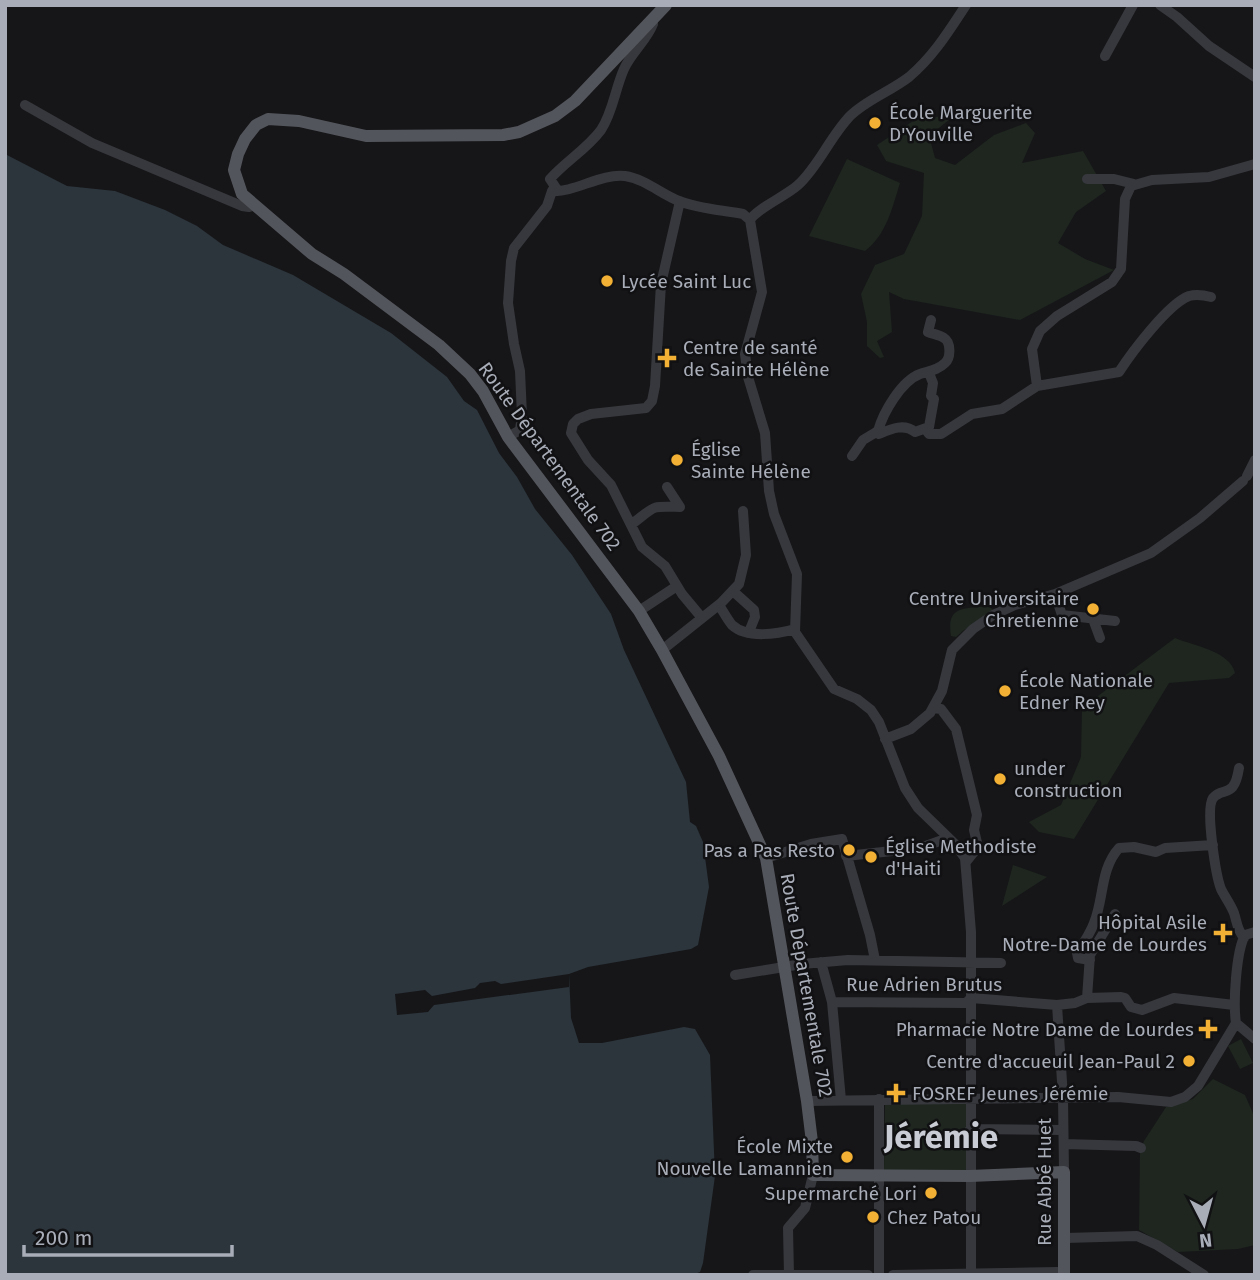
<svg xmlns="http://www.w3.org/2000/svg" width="1260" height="1280" font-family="'Fira Sans',sans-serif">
  <rect width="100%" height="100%" fill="#161618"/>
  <path fill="#1e261f" d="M 955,115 L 929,136 L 935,158 L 955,165 L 994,135 L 1026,123 L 1035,133 L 1022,163 L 1083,151 L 1106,191 L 1076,212 L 1058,243 L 1085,259 L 1114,270 L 1020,320 L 904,299 L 889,292 L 892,332 L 877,341 L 884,357 L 880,358 L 867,346 L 867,322 L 861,294 L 875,265 L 904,254 L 922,216 L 924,173 L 886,161 L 877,145 L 916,119 Z
    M 847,159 L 900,183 C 892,208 887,234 865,251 L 809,236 Z
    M 989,606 L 994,611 L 992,614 L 964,630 L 956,637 L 951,636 C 946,605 964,609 989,606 Z
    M 1175,638 C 1194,646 1230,651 1235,673 L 1229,678 L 1169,683 L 1074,839 L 1039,832 L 1029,822 L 1061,805 L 1081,757 L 1082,708 Z
    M 1013,865 L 1047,877 L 1002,906 Z
    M 1241,1039 L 1253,1063 L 1240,1069 L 1228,1046 Z
    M 1213,1079 L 1245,1095 L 1255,1118 L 1255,1245 L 1238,1249 L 1178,1252 L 1139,1230 L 1140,1152 L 1144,1141 L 1166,1107 L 1193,1099 Z
    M 967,1101 L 966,1173 L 884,1172 L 885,1103 Z"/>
  <path fill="#2c353c" d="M 5,154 L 67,186 L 115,191 L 165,210 L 197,226 L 223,245 L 293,275 L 391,333 L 447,377 L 464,401 L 477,410 L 499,453 L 517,477 L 535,509 L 572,555 L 611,614 L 624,650 L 686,782 L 690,822 L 696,826 L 703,842 L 709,887 L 698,945 L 691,949 L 588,967 L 569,974 L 571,1018 L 579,1043 L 602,1043 L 684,1027 L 695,1029 L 710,1055 L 715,1176 L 703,1263 L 700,1272 L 692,1275 L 5,1275 Z"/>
  <path fill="#161618" d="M 569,974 L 569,987 L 434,1005 L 428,1012 L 397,1015 L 395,994 L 425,990 L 432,996 L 475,988 L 480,983 L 495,981 L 501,984 Z"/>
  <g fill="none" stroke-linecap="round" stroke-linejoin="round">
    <path stroke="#37383d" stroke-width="10" d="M 966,5 C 949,31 933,57 909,77 C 891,91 866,100 850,116 C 830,137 818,167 798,185 C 786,196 756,209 750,220 L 762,292 L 745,354 L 748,377 L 765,433 L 769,491 L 774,514 L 797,574 L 795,632 L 834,689 L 857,699 L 871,710 L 879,722 L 905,788 L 918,808 L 955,844 L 965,858 L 971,932 L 971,1275
      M 1160,5 L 1177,17 L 1209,46 L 1255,77
      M 1105,56 L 1133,5
      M 25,105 L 92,143 L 242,206 L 249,207 L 255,205
      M 1087,179 L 1114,179 L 1134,184
      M 558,191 L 550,179 C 566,161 587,149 601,130 C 613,112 615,89 624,69 C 631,53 647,40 653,24 L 651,21
      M 680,201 L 661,284 L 655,386 L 652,401 L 646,408 L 591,414 L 578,419 L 573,424 L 571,433 L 588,460 L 611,485 L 642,547 L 665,566 L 682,594 L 702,618
      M 1037,386 L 1032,349 L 1040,331 L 1057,316 L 1112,282 L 1121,269 L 1125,199 L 1131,186 L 1152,180 L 1209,177 L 1255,164
      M 925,429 L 929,434 L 941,434 L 972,414 L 1002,409 L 1037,386 L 1119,372 C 1132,352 1168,304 1189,296 C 1197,294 1203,295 1211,297
      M 876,432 L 879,434 C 891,429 904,423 915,432 L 929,427 L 934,399 L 931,396 L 933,383 L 929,373
      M 508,437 L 520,430 L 522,415 L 520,371 L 514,344 L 508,303 L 511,261 L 514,248 L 547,206 L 552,191 C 574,193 601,173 625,176 C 645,179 661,194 679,201 C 699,209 723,210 743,214 L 750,220
      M 852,456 L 863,440 L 878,431 C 883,413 901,381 920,374 C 929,371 938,370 945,363 C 951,358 951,342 944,338 C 940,335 933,334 928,332 L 931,320
      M 1247,476 L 1255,460
      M 632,524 C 657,505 650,506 680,507 L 667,487
      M 734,592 L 754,610 L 755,617 L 749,632
      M 1055,594 L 1062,615 L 1115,621
      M 719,605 C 723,611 727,619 732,625 C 747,639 778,634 795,629
      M 639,611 L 677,586
      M 1093,619 L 1100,638
      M 662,650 L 721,603 L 739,584 L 746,555 L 743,511
      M 933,708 L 941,709 L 956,729 L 977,815 L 974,830 L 978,847 L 966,862
      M 885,739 L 911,729 L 930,713 L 942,691 L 952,650 L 973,629 L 993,615 L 1015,605 L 1055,594 L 1151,553 L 1200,518 L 1243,481
      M 1239,768 C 1234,800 1223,786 1213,798 C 1205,809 1216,876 1221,889 C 1225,897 1231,905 1234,913 C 1237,922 1237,930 1244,938
      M 846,856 L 920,848 L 948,838
      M 766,858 L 811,844 L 842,839 L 870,935 L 875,960
      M 1090,960 L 1078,958 L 1077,953 C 1083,944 1090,934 1094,923 C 1104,899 1100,869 1119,848 L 1134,847 L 1156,852 L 1165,848 L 1213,845
      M 821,962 L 832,1002 L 841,1100
      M 735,975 L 802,964 L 848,960 L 1001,963
      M 1087,998 L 1090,955 L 1115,914
      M 832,1002 L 966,1003 L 971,998 L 1057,1005 L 1075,1003 L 1087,998 L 1121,997 L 1125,998 L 1131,1007 L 1142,1010 L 1174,998 L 1234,1005
      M 1057,1005 L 1063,1097 L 1064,1172
      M 1236,1023 C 1233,1003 1236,952 1245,935 L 1255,932
      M 1236,1023 L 1255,1039
      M 879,1099 L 879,1275
      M 807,1101 L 1118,1097 L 1171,1102 L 1185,1097 L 1198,1086 L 1236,1023
      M 970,1129 L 1063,1130
      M 1064,1144 L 1136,1146 L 1141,1148
      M 1065,1238 L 1137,1236 L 1157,1245 L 1204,1275
      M 753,1275 L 868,1275
      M 789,1275 L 788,1228 L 805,1208 L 813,1175
      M 893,1275 L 1057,1272 L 1060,1275"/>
    <path stroke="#53555c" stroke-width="12" d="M 666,5 L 575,101 L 555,116 L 519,132 L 503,135 L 366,136 L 299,121 L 268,119 L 256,125 L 245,139 L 238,154 L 234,170 L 242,194 L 312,254 L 344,274 L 439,345 L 470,374 L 483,391 L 508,437 L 639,611 L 662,650 L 719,756 L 766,858 L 807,1101 L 812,1142 L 813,1175 L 970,1176 L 1064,1172 L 1064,1275"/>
  </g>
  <g fill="#f2b134" stroke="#111113" stroke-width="2.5">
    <circle cx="875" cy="123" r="7"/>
    <circle cx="607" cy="281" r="7"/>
    <path d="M663.5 347.5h7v7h7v7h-7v7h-7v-7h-7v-7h7z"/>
    <circle cx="677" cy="460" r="7"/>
    <circle cx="1093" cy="609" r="7"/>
    <circle cx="1005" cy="691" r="7"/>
    <circle cx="1000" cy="779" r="7"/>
    <circle cx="849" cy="850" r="7"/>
    <circle cx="871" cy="857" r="7"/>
    <path d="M1219.5 922.5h7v7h7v7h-7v7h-7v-7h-7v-7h7z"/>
    <path d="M1204.5 1018.5h7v7h7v7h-7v7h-7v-7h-7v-7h7z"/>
    <circle cx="1189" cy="1061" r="7"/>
    <path d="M892.5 1082.5h7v7h7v7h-7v7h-7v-7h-7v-7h7z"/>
    <circle cx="847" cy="1157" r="7"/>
    <circle cx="931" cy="1193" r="7"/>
    <circle cx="873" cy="1217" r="7"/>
  </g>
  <g text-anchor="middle" stroke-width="5" stroke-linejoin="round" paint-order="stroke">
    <g font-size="19" fill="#a8adb8" stroke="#111113" text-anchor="start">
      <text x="889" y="119">École Marguerite<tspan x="889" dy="22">D'Youville</tspan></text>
      <text x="621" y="288">Lycée Saint Luc</text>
      <text x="683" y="354">Centre de santé<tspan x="683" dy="22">de Sainte Hélène</tspan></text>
      <text x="691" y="456">Église<tspan x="691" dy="22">Sainte Hélène</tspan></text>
      <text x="1079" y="605" text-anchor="end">Centre Universitaire<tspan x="1079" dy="22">Chretienne</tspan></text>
      <text x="1019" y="687">École Nationale<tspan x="1019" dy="22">Edner Rey</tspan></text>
      <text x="1014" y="775">under<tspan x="1014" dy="22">construction</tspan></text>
      <text x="885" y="853">Église Methodiste<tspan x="885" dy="22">d'Haiti</tspan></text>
      <text x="835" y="857" text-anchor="end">Pas a Pas Resto</text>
      <text x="1207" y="929" text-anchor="end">Hôpital Asile<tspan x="1207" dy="22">Notre-Dame de Lourdes</tspan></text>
      <text x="1194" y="1036" text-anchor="end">Pharmacie Notre Dame de Lourdes</text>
      <text x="1175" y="1068" text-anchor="end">Centre d'accueuil Jean-Paul 2</text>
      <text x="912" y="1100">FOSREF Jeunes Jérémie</text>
      <text x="833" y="1153" text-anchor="end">École Mixte<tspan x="833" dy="22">Nouvelle Lamannien</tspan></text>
      <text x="917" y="1200" text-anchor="end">Supermarché Lori</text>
      <text x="887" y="1224">Chez Patou</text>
    </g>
    <g font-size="19" fill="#a8adb8" stroke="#111113">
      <text transform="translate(550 456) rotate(54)" y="7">Route Départementale 702</text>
      <text x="924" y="991">Rue Adrien Brutus</text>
      <text transform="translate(807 985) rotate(80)" y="7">Route Départementale 702</text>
      <text transform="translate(1044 1182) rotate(-90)" y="7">Rue Abbé Huet</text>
    </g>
    <g font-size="33" font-weight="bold" fill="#c9ccd4" stroke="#111113">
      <text x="941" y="1148">Jérémie</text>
    </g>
  </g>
  <rect width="1260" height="1280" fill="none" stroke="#a8adb8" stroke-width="14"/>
  <g transform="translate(1204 1224) rotate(174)" stroke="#111113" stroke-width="5" paint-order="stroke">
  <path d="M0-5L12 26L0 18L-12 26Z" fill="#a8adb8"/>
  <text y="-10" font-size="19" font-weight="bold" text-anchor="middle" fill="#a8adb8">N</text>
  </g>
  <path d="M24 1245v10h208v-10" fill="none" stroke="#a8adb8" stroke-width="3.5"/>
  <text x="35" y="1245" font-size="21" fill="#a8adb8" stroke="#111113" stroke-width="5" paint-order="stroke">200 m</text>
</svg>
